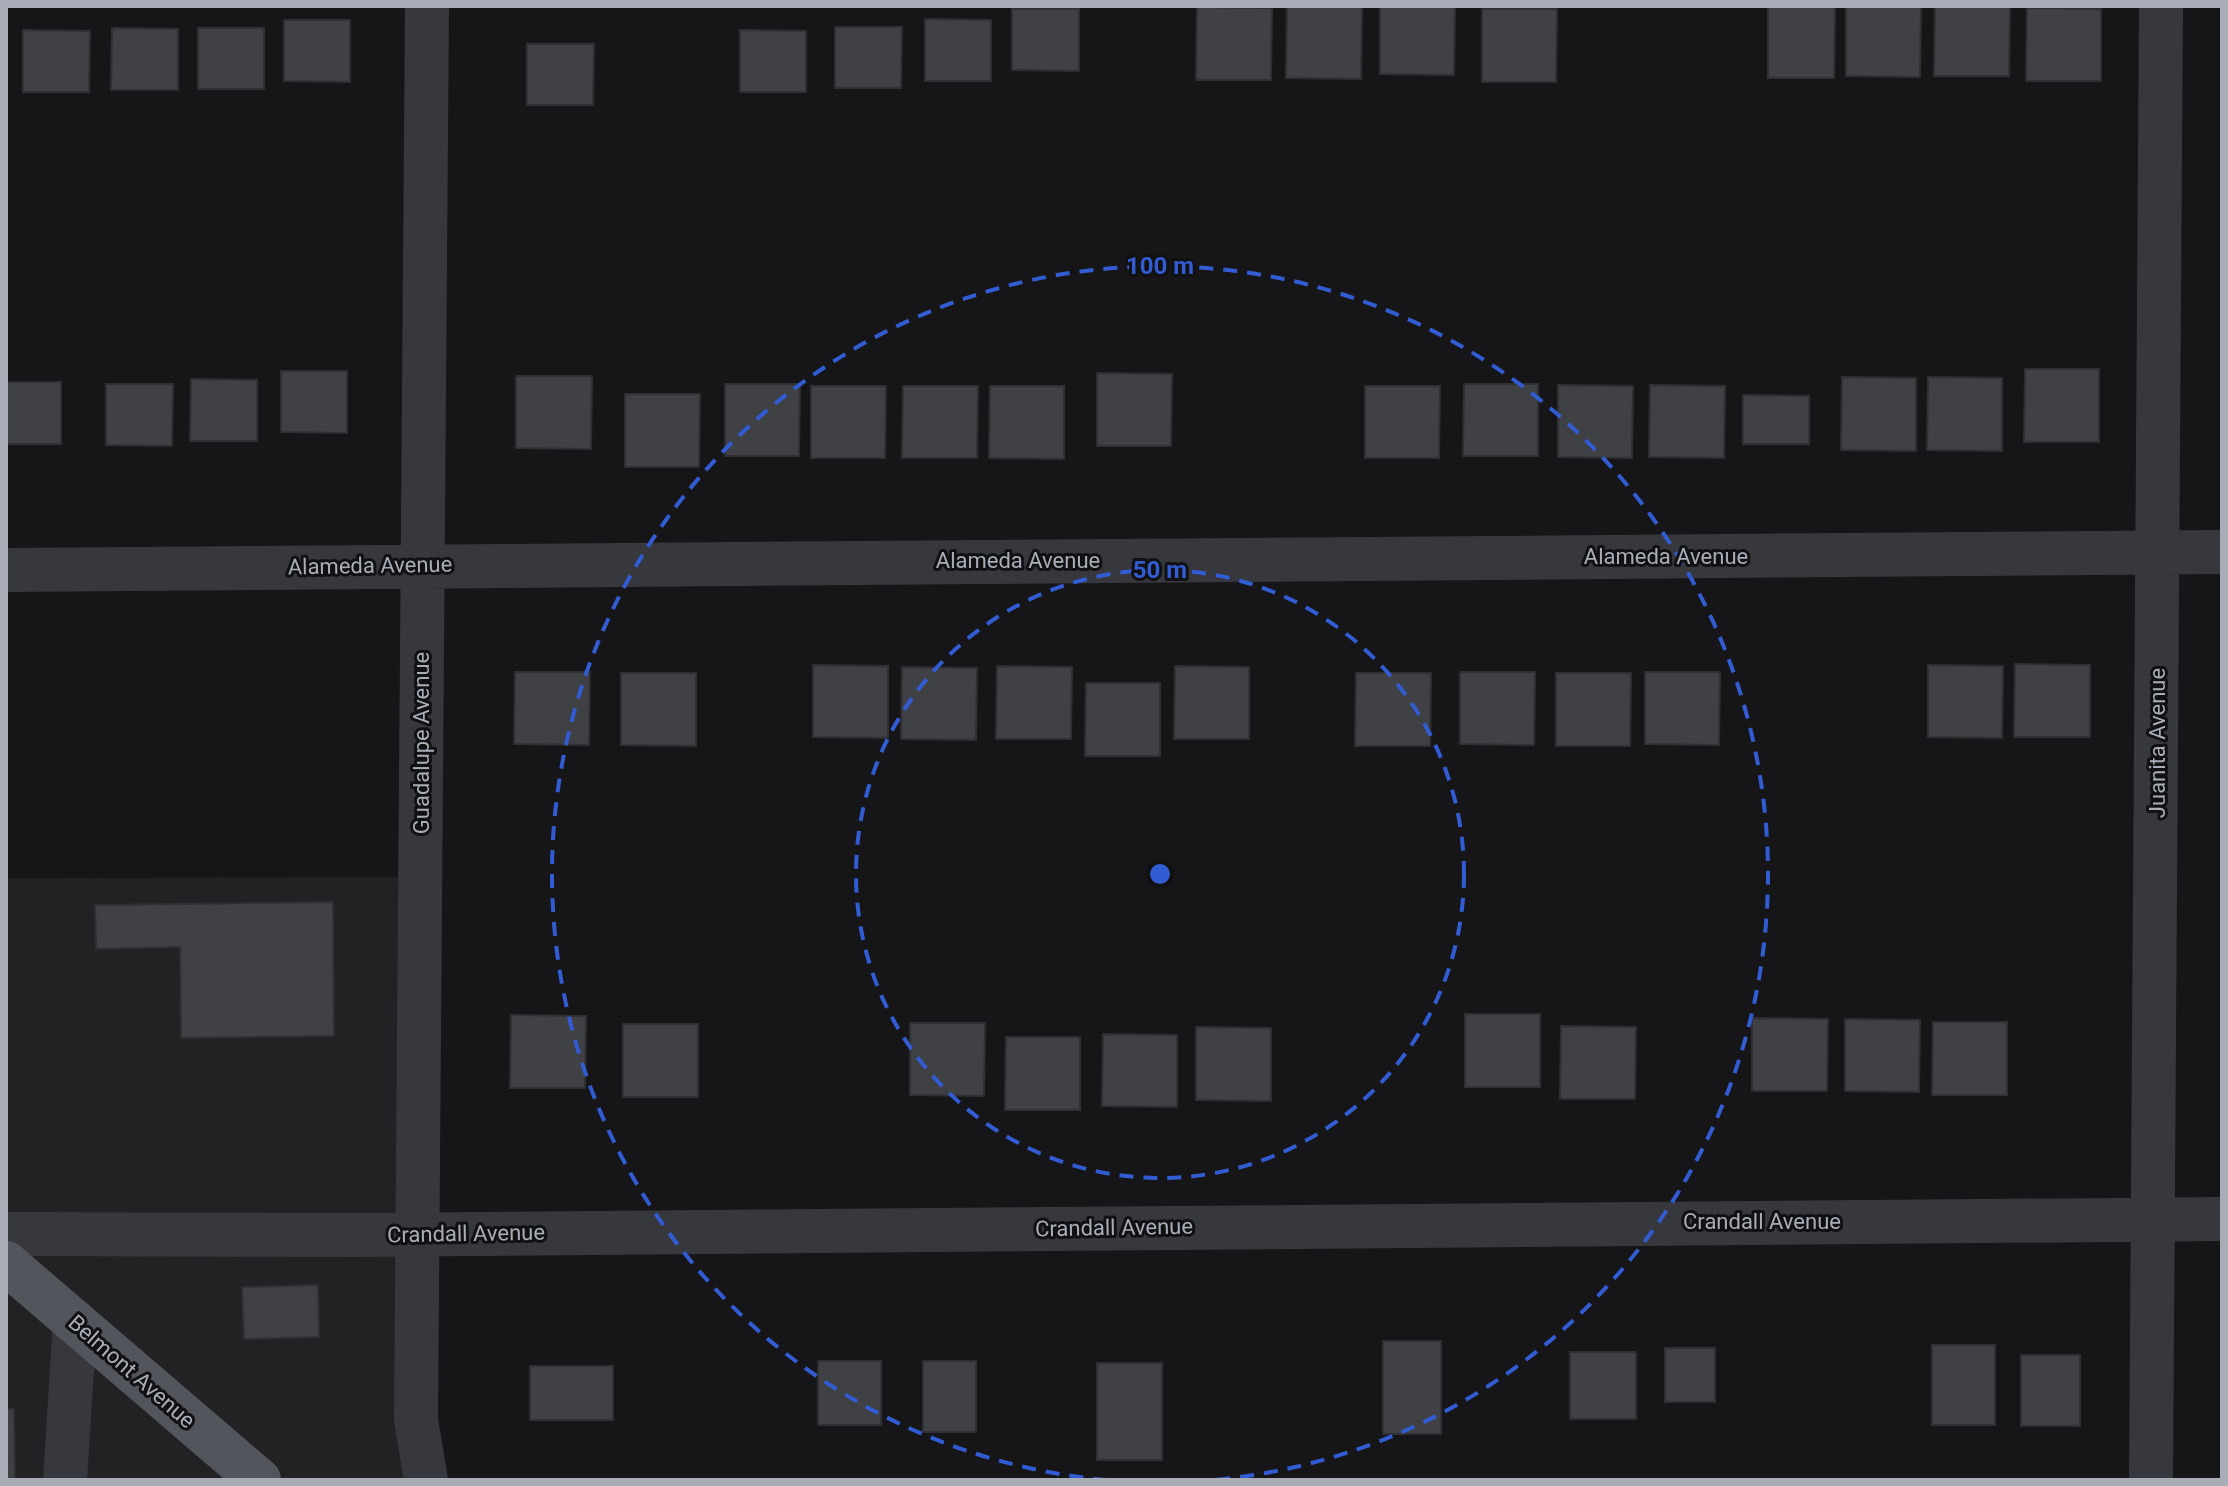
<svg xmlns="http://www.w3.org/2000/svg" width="2228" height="1486" font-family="Roboto,sans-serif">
  <rect width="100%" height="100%" fill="#161618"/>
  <path fill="#222225" d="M 420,877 L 426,1480 L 6,1480 L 6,878 Z"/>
  <path fill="#404145" stroke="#303034" stroke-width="2" d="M 1287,6 L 1362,7 L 1361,79 L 1286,78 Z
    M 1380,6 L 1455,6 L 1454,75 L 1380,74 Z
    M 1768,6 L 1835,6 L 1834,78 L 1768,78 Z
    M 1846,6 L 1921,6 L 1920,77 L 1846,76 Z
    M 1935,6 L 2010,6 L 2009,76 L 1934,76 Z
    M 1197,7 L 1272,8 L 1271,80 L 1196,80 Z
    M 2027,8 L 2101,9 L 2101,81 L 2026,81 Z
    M 1012,9 L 1079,9 L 1079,71 L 1012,70 Z
    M 1482,9 L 1557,9 L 1556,82 L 1482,82 Z
    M 925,19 L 991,20 L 991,81 L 925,81 Z
    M 284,20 L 350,20 L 350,82 L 284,81 Z
    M 835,27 L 902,27 L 901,88 L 835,88 Z
    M 112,28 L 178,29 L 178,90 L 111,90 Z
    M 198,28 L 264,28 L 264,89 L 198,89 Z
    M 23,30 L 90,31 L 89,92 L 23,92 Z
    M 740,30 L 806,31 L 806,92 L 740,92 Z
    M 527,44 L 594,44 L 593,105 L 527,105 Z
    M 2025,369 L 2099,369 L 2099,442 L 2024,442 Z
    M 281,371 L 347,371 L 347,433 L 281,432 Z
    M 1097,373 L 1172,374 L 1171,446 L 1097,446 Z
    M 516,376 L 592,376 L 591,449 L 516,448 Z
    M 1842,377 L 1916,378 L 1916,451 L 1841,450 Z
    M 1928,377 L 2002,378 L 2002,451 L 1927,450 Z
    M 191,379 L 257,380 L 257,441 L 190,441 Z
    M 6,382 L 61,382 L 61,444 L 6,444 Z
    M 106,384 L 173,384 L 172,446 L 106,445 Z
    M 725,384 L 800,384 L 799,456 L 725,456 Z
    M 1464,384 L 1538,384 L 1538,456 L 1463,456 Z
    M 1558,385 L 1633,386 L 1632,458 L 1558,457 Z
    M 1650,385 L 1725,386 L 1724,458 L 1649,457 Z
    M 811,386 L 886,386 L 885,458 L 811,458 Z
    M 903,386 L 978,386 L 977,458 L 902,458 Z
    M 990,386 L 1064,386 L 1064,459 L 989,458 Z
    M 1365,386 L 1440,386 L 1439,458 L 1365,458 Z
    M 625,394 L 700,394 L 699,467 L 625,467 Z
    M 1743,395 L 1809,396 L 1809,444 L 1743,444 Z
    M 2015,664 L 2090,665 L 2090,737 L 2014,737 Z
    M 813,665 L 888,666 L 888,738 L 813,737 Z
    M 1928,665 L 2003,666 L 2002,738 L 1928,737 Z
    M 997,666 L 1072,667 L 1071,739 L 996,739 Z
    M 1175,666 L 1249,667 L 1249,739 L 1174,739 Z
    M 902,667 L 977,668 L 976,740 L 901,739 Z
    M 515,672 L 590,672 L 589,745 L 514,744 Z
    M 1460,672 L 1535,672 L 1534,745 L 1460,744 Z
    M 1645,672 L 1720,672 L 1719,745 L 1645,744 Z
    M 621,673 L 696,673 L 696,746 L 621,745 Z
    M 1356,673 L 1431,673 L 1430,746 L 1355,746 Z
    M 1556,673 L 1631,673 L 1630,746 L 1556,746 Z
    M 1086,683 L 1160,683 L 1160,756 L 1085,756 Z
    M 333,902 L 334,1036 L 181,1038 L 180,947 L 96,949 L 95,905 Z
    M 1465,1014 L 1540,1014 L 1540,1087 L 1465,1087 Z
    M 511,1015 L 586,1016 L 585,1088 L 510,1088 Z
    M 1752,1018 L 1828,1019 L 1827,1091 L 1752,1091 Z
    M 1845,1019 L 1920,1020 L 1919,1092 L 1845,1091 Z
    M 1933,1022 L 2007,1022 L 2007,1095 L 1932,1095 Z
    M 910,1023 L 985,1023 L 984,1096 L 910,1095 Z
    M 623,1024 L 698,1024 L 698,1097 L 623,1097 Z
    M 1561,1026 L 1636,1027 L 1635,1099 L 1560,1099 Z
    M 1196,1027 L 1271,1028 L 1271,1101 L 1196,1100 Z
    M 1103,1034 L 1177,1035 L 1177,1107 L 1102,1106 Z
    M 1006,1037 L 1080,1037 L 1080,1110 L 1005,1110 Z
    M 318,1285 L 319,1337 L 244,1339 L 242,1287 Z
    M 1383,1341 L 1441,1341 L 1441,1434 L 1383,1434 Z
    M 1932,1345 L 1995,1345 L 1995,1425 L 1932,1425 Z
    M 1665,1348 L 1715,1348 L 1715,1402 L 1665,1402 Z
    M 1570,1352 L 1636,1352 L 1636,1419 L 1570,1419 Z
    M 2021,1355 L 2080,1355 L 2080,1426 L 2021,1426 Z
    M 818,1361 L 881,1361 L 881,1425 L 818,1425 Z
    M 923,1361 L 976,1361 L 976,1432 L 923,1432 Z
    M 1097,1363 L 1162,1363 L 1162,1460 L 1097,1460 Z
    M 530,1366 L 613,1366 L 613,1420 L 530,1420 Z
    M 6,1409 L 14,1409 L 15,1480 L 6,1480 Z"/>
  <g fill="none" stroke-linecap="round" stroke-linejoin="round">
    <path stroke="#37383d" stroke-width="44" d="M 6,570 L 2222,552
      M 6,1234 L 360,1235 L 2222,1219
      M 65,1480 L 75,1322
      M 426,1480 L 416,1420 L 427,6
      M 2151,1480 L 2161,6"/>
    <path stroke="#53555c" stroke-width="44" d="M 6,1263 L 259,1480"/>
  </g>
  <g fill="none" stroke="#325cd3" stroke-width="4" stroke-dasharray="14 10">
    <circle cx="1160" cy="874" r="304"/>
    <path d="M1107 1480A608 608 0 1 1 1213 1480"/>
  </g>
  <g text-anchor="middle" stroke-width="6" stroke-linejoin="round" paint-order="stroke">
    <g font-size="22" fill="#a8adb8" stroke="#111113">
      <text x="1666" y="564">Alameda Avenue</text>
      <text x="1018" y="568">Alameda Avenue</text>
      <text transform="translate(370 565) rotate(-1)" y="8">Alameda Avenue</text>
      <text transform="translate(421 743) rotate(-90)" y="8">Guadalupe Avenue</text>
      <text transform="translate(2157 743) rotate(-90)" y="8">Juanita Avenue</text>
      <text x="1762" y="1229">Crandall Avenue</text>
      <text transform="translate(1114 1227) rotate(-1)" y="8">Crandall Avenue</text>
      <text transform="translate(466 1233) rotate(-1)" y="8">Crandall Avenue</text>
      <text transform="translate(132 1371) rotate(41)" y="8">Belmont Avenue</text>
    </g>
  </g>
  <circle cx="1160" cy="874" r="12" fill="#325cd3" stroke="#111113" stroke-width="4"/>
  <g font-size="24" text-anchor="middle" font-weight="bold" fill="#325cd3" stroke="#111113" stroke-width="6" stroke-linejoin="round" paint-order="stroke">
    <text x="1160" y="274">100 m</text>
    <text x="1160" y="578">50 m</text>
  </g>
  <rect width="2228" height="1486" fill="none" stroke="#a8adb8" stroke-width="16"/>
</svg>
